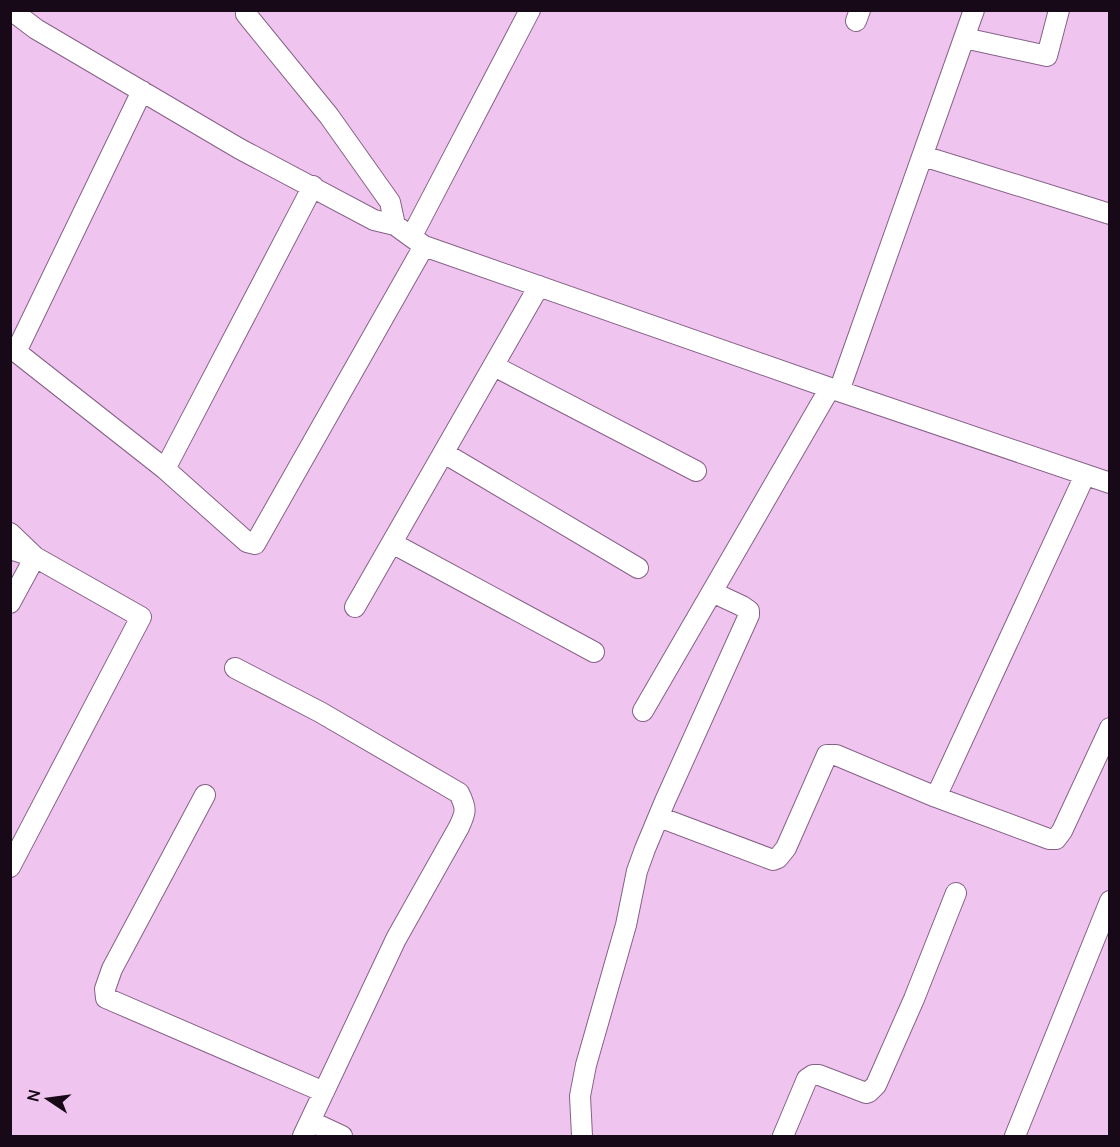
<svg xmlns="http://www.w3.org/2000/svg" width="1120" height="1147" font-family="Manrope,sans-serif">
  <rect width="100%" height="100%" fill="#efc5ef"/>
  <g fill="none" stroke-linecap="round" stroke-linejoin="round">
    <defs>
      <path id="minor" d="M 11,10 L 36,29 L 240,149 L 374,220 L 395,225 L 424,246 L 830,388 L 1110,483
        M 248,10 L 246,14 L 329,116 L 390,202 L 395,225
        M 856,21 L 860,10
        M 964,38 L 1047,56 L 1059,10
        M 923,156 L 1110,214
        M 410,236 L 416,228 L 530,10
        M 10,347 L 165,469 L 313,186
        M 16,352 L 142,91
        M 494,366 L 696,471
        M 839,391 L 974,10
        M 444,453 L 638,568
        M 165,469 L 247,542 L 255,544 L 424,246
        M 10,533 L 35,557 L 10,603
        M 392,543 L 594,652
        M 10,549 L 35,557 L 141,617 L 10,867
        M 355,607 L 539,286
        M 235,668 L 320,712 L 459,793 C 467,809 466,812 459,827 L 396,939 L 303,1136
        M 643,711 L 830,388
        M 205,795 L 112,969 L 105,989 L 106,998 L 324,1092
        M 936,797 L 1085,475
        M 659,817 L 773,860 L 778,858 L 786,848 L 827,755 L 836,755 L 936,797 L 1049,839 L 1056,839 L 1062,831 L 1110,728
        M 310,1121 L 342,1136
        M 582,1136 L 580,1096 L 586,1065 L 626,925 L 637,871 L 645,849 L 665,801 L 749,615 L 749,611 L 742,606 L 712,592
        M 783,1136 L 807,1079 L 813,1075 L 819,1075 L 866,1093 L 869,1092 L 876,1085 L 914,999 L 956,893
        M 1015,1136 L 1110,901"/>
    </defs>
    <use href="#minor" stroke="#866187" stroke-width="22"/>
    <use href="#minor" stroke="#fff" stroke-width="20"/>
  </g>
  <rect width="1120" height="1147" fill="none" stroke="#170918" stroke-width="24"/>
  <g transform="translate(48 1099) rotate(283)" stroke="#efc5ef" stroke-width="4.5" paint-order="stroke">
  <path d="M0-4.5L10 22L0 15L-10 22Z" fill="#170918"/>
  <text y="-9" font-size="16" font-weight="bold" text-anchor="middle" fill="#170918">N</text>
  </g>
</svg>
